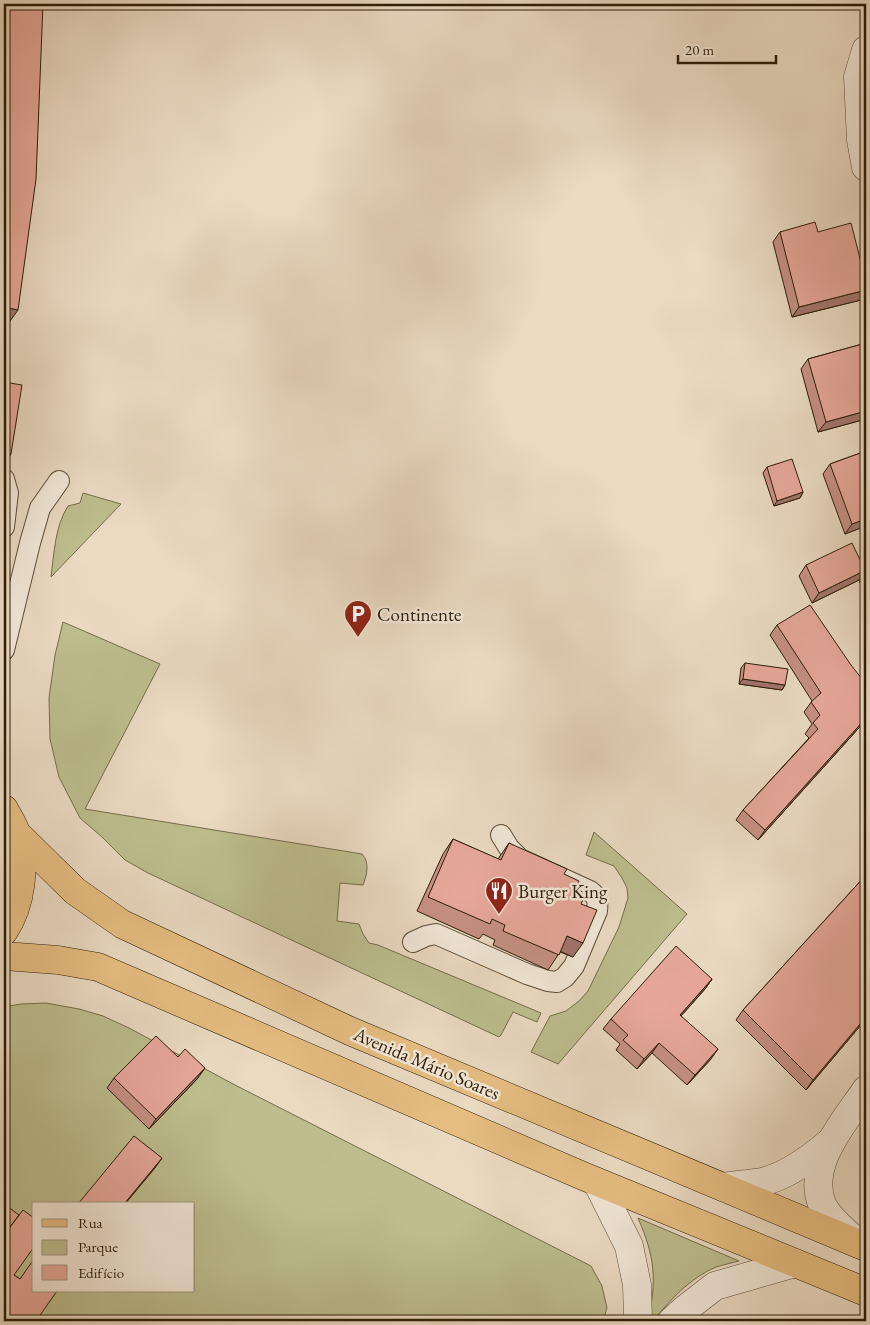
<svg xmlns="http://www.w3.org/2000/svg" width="870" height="1325" font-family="'EB Garamond',serif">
  <rect width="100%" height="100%" fill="#eadac2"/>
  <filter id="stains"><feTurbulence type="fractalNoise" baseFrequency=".004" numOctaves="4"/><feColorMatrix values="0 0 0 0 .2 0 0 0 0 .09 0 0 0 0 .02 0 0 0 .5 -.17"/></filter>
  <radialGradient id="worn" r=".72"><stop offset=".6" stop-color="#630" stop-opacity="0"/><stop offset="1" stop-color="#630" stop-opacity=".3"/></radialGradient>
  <path fill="#bdbd8e" stroke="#746d4a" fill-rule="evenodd" d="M 83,493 L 121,504 L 51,577 C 54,554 55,526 68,506 L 80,503 Z
    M 63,622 L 160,664 L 85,809 L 362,854 C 370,862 367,875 363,885 L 340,883 L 337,921 L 359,924 L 363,934 L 369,943 L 378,945 L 541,1013 L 537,1022 L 513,1012 L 501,1035 L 499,1037 L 148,873 L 125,860 L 102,837 L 80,818 L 59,777 L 50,739 L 49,698 L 55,655 Z
    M 594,832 L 687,914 L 558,1064 L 531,1052 L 550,1016 L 566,1011 L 579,1001 L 588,991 L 619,927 L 628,898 L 627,888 L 622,878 L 614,866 L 586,855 Z
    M 46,1003 L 79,1009 L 103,1016 L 129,1028 L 235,1085 L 591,1266 L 602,1286 L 607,1308 L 603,1321 L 4,1321 L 4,1007 L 21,1004 ZM 34,1204 L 194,1204 L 194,1291 L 34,1291 Z
    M 638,1218 L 739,1261 C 731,1263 723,1265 716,1267 C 690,1278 670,1300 653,1321 L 648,1321 C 657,1280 655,1257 638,1218 Z"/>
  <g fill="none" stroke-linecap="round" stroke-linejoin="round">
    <defs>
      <path id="service" d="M 4,479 L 8,493 L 4,527
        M 4,650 L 30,543 L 40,508 L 59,481
        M 413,942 L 426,936 L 436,934 L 527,974 L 548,981 L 557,982 L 565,977 L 574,966 L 597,911 C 598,901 598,897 590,891 L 520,859 L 509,848 L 501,835"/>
      <path id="minor" d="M 866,50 L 858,77 L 861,140 L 866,167
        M 597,1182 L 629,1246 L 637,1285 L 638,1321
        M 672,1321 L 684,1310 L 715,1286 L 795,1263"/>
      <path id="tertiary" d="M 723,1187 C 736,1185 749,1184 762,1182 C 787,1176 810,1159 829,1143
        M 859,1244 C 847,1233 828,1219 822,1204 C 806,1164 845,1121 866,1090"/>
      <path id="primary" d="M 4,809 C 8,817 14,825 16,833 C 26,865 22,903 4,931
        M 16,833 L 75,891 L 122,924 L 350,1031 L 866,1247
        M 4,956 L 58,960 L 98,967 L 583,1176 L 866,1292"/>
    </defs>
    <use href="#service" stroke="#5c4c36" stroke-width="22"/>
    <use href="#minor" stroke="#5c4c36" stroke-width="29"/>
    <use href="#tertiary" stroke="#5c4c36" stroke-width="29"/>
    <use href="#primary" stroke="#2c1d07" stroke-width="29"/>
    <use href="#service" stroke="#f1e7d7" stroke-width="20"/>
    <use href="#minor" stroke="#f1e7d7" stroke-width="28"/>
    <use href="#tertiary" stroke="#f1e7d7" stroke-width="28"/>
    <use href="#primary" stroke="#e5bd81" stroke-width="28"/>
  </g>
  <path fill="#c69084" stroke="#2c1d07" d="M 780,232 L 818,232 L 861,300 L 792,317 L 773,242 Z
    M 866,343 L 866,419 L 818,432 L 801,369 L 808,359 Z
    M 866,451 L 866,526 L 845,534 L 823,474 L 830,464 Z
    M 767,467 L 803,492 L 800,498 L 774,506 L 763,473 Z
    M 866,562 L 866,597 L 859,580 L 812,603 L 799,576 L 806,565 L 862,564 Z
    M 777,625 L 866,720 L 758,840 L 736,820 L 743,810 L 809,738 L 805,734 L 812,724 L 804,712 L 812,701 L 770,635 Z
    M 745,663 L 785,685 L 782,690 L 739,684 L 741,668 Z
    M 453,839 L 498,859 L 509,843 L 564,874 L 575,889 L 581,904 L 573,957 L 560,952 L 548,970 L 493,945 L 495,940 L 483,934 L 479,939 L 417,911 L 443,854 Z
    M 866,875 L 866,1019 L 806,1090 L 736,1020 L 743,1010 Z
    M 712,979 L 705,989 L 681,1016 L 711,1059 L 687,1085 L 652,1053 L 637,1069 L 616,1050 L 620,1044 L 603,1029 L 611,1019 Z
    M 114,1078 L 198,1078 L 149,1129 L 107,1088 Z
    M 4,1211 L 14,1275 L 20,1279 L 4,1321 Z"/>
  <path fill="#a1756c" stroke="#2c1d07" d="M 866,290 L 866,293 L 861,300 L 792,317 L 799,307 Z
    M 4,307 L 18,310 L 5,328 L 4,328 Z
    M 866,411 L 866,419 L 818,432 L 826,422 Z
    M 4,453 L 11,454 L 7,460 L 4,459 Z
    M 803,492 L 800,498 L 774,506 L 777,501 Z
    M 866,519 L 866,526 L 845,534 L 852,524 Z
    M 866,570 L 859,580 L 812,603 L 819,593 Z
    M 743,679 L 785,685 L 782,690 L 739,684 Z
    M 866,718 L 866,720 L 758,840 L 765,830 Z
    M 567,936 L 583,943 L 573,957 L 557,950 Z
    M 712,979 L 705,989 L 673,1025 L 680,1015 Z
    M 866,1017 L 866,1019 L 806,1090 L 813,1080 Z
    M 659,1043 L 652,1053 L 637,1069 L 644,1059 Z
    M 718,1049 L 711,1059 L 687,1085 L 695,1075 Z
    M 205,1068 L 198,1078 L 149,1129 L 156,1119 Z
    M 162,1158 L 155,1168 L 125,1204 L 124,1204 Z"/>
  <path fill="#e6a79a" stroke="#2c1d07" d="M 4,4 L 43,4 L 36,179 L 18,310 L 4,307 Z
    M 815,222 L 818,232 L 851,223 L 866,282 L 866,290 L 799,307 L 780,232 Z
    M 866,343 L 866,411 L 826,422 L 808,359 Z
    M 4,382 L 22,385 L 11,454 L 4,453 Z
    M 866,451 L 866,519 L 852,524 L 830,464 Z
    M 792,459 L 803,492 L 777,501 L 767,467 Z
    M 852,543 L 862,564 L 866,562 L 866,571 L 866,570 L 819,593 L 806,565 Z
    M 810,605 L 851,665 L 866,684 L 866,718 L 765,830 L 743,810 L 818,729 L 813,723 L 820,715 L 811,702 L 821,693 L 777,625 Z
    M 745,663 L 788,669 L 785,685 L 743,679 Z
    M 453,839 L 501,860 L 509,843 L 567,869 L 564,874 L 579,881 L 575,889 L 586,893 L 581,904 L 597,910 L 583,943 L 567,936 L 559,955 L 503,931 L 505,925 L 492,919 L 490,924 L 428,897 Z
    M 866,875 L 866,1017 L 813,1080 L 743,1010 Z
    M 676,946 L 712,979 L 680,1015 L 718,1049 L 695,1075 L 659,1043 L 644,1059 L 623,1040 L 628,1035 L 611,1019 Z
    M 156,1036 L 178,1057 L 185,1049 L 205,1068 L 156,1119 L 114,1078 Z
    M 134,1136 L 162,1158 L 124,1204 L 78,1204 Z
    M 7,1206 L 19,1215 L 7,1231 L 4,1229 L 4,1211 Z
    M 23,1210 L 34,1218 L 34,1247 L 14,1275 L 20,1279 L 34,1259 L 34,1291 L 57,1291 L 36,1321 L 4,1321 L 4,1310 L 9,1303 L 4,1299 L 4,1229 L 7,1231 Z"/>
  <defs>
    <symbol id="parking-pin" viewBox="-11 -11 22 30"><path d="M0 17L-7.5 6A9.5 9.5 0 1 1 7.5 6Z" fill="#8f2418" stroke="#f1e7d7"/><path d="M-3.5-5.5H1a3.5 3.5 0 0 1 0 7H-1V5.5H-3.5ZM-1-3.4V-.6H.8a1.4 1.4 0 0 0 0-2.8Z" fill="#fff"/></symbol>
    <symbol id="restaurant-pin" viewBox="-11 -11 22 30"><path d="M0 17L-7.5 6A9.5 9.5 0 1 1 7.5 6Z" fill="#8f2418" stroke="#f1e7d7"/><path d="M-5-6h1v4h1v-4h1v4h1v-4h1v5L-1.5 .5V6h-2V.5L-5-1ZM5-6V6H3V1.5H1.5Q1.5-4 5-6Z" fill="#fff"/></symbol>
  </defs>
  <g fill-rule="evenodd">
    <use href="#parking-pin" x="342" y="598" width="32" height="43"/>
    <use href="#restaurant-pin" x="483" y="875" width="32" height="43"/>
  </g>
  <g text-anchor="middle" stroke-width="5" stroke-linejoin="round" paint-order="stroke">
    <g font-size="19" fill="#2c1d07" stroke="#f1e7d7" text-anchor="start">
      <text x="377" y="621">Continente</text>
      <text x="518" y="898">Burger King</text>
    </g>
    <g font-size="19" fill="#2c1d07" stroke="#f1e7d7">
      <text transform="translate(427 1063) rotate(23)" y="7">Avenida Mário Soares</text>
    </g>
  </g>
  <rect width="870" height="1325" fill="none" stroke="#eadac2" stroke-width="20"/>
  <rect x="5" y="5" width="860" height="1315" fill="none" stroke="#2c1d07" stroke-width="2.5"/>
  <rect x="10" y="10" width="850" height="1305" fill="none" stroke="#2c1d07"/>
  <rect x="32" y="1202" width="162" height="90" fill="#f1e7d7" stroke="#a29684"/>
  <rect x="42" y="1219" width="25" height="8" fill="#e5bd81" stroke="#a29684"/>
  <text x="78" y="1228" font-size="15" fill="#2c1d07">Rua</text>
  <rect x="42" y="1240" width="25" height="15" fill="#bdbd8e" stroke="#a29684"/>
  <text x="78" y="1252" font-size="15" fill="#2c1d07">Parque</text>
  <rect x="42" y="1265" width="25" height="15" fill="#e6a79a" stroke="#a29684"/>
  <text x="78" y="1278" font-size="15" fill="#2c1d07">Edifício</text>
  <path d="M678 55v8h98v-8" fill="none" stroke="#2c1d07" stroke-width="2.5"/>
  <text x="685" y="55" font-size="15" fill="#2c1d07" stroke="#f1e7d7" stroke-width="4" paint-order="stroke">20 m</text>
  <rect width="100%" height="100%" filter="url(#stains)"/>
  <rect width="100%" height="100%" fill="url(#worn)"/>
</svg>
